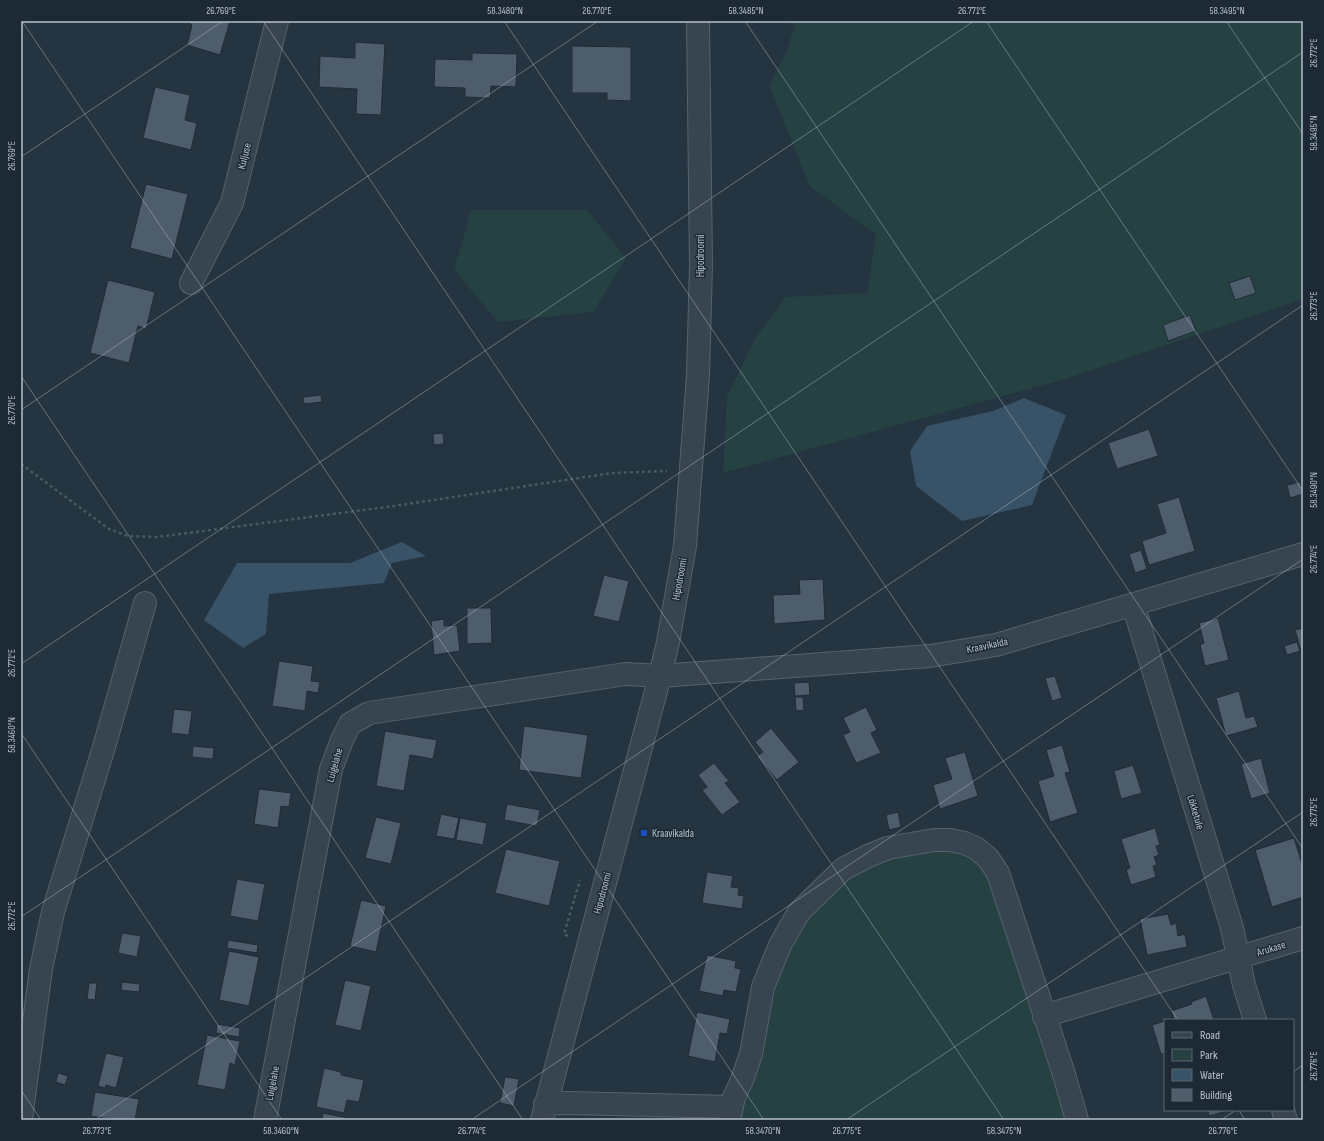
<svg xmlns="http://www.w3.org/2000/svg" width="1324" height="1141" font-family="'Sofia Sans Condensed',sans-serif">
  <rect width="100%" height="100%" fill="#243440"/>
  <path fill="#264141" d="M 781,21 L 1303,21 L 1303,299 L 1062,380 L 723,473 L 727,396 L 755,339 L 786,297 L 867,293 L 876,235 L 810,186 L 769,86 L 786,53 L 795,25 Z
    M 471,210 L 587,210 L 626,258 L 593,312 L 498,322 L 454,270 Z
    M 941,843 L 974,852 L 989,868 L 1069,1120 L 737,1120 L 793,927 L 816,900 L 875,858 Z"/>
  <path fill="#385268" d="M 1024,398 L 1066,415 L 1032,505 L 962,521 L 916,486 L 910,451 L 927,426 L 993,411 Z
    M 402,542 L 426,556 L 392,563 L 384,583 L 269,594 L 266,634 L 243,648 L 204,620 L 237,563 L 350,563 Z"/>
  <path fill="#4d5d6b" stroke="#1f2c37" d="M 187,21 L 230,21 L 220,55 L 187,45 L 192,25 Z
    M 355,42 L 385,44 L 381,115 L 356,114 L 357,89 L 319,87 L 320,56 L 355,58 Z
    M 572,46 L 631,47 L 631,101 L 607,100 L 607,93 L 572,93 Z
    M 472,53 L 517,54 L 516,87 L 491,86 L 490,98 L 465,97 L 465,88 L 434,87 L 435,59 L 472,60 Z
    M 155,87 L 190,95 L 185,120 L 197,123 L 191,150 L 143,138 Z
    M 146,184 L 188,194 L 172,259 L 130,248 Z
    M 1250,276 L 1256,293 L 1235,300 L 1229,283 Z
    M 108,280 L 155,292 L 146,329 L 138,326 L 129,363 L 90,353 Z
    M 1190,315 L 1196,331 L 1168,341 L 1163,325 Z
    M 321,395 L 322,402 L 304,404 L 303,397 Z
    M 1149,429 L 1158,456 L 1117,469 L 1108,443 Z
    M 443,433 L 444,444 L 434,445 L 433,434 Z
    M 1300,482 L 1303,494 L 1290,498 L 1287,485 Z
    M 1179,497 L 1195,551 L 1149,565 L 1142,541 L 1166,533 L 1157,504 Z
    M 1141,550 L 1147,569 L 1135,573 L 1129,554 Z
    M 604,575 L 629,581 L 619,622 L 593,616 Z
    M 823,579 L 825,620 L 774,624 L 773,595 L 800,594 L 799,580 Z
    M 467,608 L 491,608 L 492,643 L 467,644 Z
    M 1218,618 L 1229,660 L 1205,666 L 1200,645 L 1204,643 L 1199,623 Z
    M 444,619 L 444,626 L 457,625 L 460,651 L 434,655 L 431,621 Z
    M 1303,628 L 1303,650 L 1301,651 L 1295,630 Z
    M 1297,642 L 1300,651 L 1287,655 L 1284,646 Z
    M 279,661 L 313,666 L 311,681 L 320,682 L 318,693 L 307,691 L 305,711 L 272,706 Z
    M 1055,676 L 1062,698 L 1052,701 L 1045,678 Z
    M 809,682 L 810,695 L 795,696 L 794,683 Z
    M 1239,691 L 1246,718 L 1254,716 L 1258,727 L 1226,736 L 1216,698 Z
    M 795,697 L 803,697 L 804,710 L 796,711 Z
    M 866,707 L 877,730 L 871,733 L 881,753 L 856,763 L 843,735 L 850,732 L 843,718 Z
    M 174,709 L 192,711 L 189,735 L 171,733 Z
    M 524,726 L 588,735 L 581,778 L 519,770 Z
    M 771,728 L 799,762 L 777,780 L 757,756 L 763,752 L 755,742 Z
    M 385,731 L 437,740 L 433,759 L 410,755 L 404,791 L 376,786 Z
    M 1062,745 L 1070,772 L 1065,773 L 1078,813 L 1050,822 L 1038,781 L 1054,776 L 1046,750 Z
    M 193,746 L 214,748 L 213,759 L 192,757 Z
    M 965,752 L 978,796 L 940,809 L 933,785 L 952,779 L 945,758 Z
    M 1261,758 L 1270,793 L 1251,799 L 1241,764 Z
    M 714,763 L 729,781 L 725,783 L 740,802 L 722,815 L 702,790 L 707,787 L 698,775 Z
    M 1133,765 L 1142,793 L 1121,799 L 1114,771 Z
    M 259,789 L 291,793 L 289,807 L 281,806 L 278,828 L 254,824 Z
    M 507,804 L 540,810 L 537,826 L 504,820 Z
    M 898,812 L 901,827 L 889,830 L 886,815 Z
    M 441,814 L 459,818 L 454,839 L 436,836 Z
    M 376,817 L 401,823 L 391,864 L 365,858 Z
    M 460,818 L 487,823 L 483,845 L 456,840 Z
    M 1155,828 L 1160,845 L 1156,846 L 1159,855 L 1154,857 L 1157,865 L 1153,866 L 1156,877 L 1131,885 L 1126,870 L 1130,868 L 1121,839 Z
    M 1294,838 L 1303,867 L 1303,897 L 1272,907 L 1255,850 Z
    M 506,849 L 560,861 L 549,906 L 495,893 Z
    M 707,872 L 733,876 L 731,887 L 739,888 L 738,895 L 744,896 L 742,909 L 702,903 Z
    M 237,879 L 265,884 L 258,921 L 230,916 Z
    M 361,900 L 386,906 L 376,952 L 350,946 Z
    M 1168,914 L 1171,925 L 1176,923 L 1178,936 L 1185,934 L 1187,947 L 1147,955 L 1140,919 Z
    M 122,933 L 141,936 L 137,957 L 118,953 Z
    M 228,940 L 258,945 L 257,953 L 227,948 Z
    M 229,951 L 259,957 L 249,1006 L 219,1000 Z
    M 707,955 L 736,961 L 735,968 L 741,969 L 736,992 L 724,990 L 723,996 L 699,991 Z
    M 345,980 L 371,986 L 361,1031 L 335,1025 Z
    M 122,982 L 140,984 L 139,992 L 121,990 Z
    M 89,983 L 97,983 L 95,1000 L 87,999 Z
    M 1206,996 L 1214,1020 L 1167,1020 L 1174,1018 L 1171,1011 L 1192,1004 L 1191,1002 Z
    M 697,1012 L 730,1019 L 727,1034 L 720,1033 L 715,1062 L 688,1056 Z
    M 1165,1021 L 1165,1053 L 1161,1054 L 1152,1025 Z
    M 217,1024 L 240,1028 L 239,1037 L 216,1033 Z
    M 207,1035 L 240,1041 L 235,1065 L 230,1063 L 225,1090 L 197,1085 Z
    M 106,1053 L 124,1057 L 116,1088 L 106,1085 L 105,1088 L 98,1086 Z
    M 324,1068 L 341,1072 L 341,1075 L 364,1080 L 359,1102 L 347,1100 L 344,1113 L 316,1107 Z
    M 58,1073 L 68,1076 L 65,1085 L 56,1082 Z
    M 505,1077 L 519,1079 L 514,1106 L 500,1103 Z
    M 95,1092 L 139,1099 L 135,1120 L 113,1120 L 91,1116 Z
    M 1208,1110 L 1230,1110 L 1209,1116 Z
    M 323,1113 L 358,1120 L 322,1120 Z"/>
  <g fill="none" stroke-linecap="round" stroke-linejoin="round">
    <defs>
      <path id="minor" d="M 191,283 L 232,203 L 277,21
        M 1133,604 L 1232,928 L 1244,985 L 1255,1020
        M 1044,1016 L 1303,938
        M 545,1104 L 567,1103 L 732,1107
        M 1283,1110 L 1286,1120
        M 21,1119 L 41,969 L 53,912 L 104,747 L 145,603
        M 265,1120 L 331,769 L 342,740 L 350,724 L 369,713 L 626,674 L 660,676 L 930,656 L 996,645 L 1303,554
        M 542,1120 L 660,676 L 668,642 L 685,546 L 698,375 L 701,265 L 698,21
        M 729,1120 L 734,1097 L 742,1080 L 751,1054 L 763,987 L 780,945 L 799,912 L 843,869 L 868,856 L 888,848 L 934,840 L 950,840 L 964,843 L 976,848 L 988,858 L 998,873 L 1063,1071 L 1077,1120"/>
    </defs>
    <use href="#minor" stroke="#56636e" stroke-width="24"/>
    <path stroke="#445d5d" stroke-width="2.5" stroke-dasharray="3 3" stroke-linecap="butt" d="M 21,464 L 109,529 L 128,536 L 157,537 L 394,506 L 612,473 L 667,471
      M 568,936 L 564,934 L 580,880"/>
    <use href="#minor" stroke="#384550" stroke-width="22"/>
  </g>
  <path fill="none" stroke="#b5c0cb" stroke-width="1" stroke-opacity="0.45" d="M 22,21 L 764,1120M 263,21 L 1004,1120M 504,21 L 1178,1020M 745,21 L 1303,849M 986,21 L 1303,491M 1226,21 L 1303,134M 21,157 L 223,21M 21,376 L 523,1120M 21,410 L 598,21M 21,664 L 974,21M 21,733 L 282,1120M 21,917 L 1303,52M 1293,1072 L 1303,1065M 21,1090 L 41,1120M 1239,1110 L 1245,1120M 95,1120 L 1303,305M 471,1120 L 1303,559M 846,1120 L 1303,812M 1221,1120 L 1236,1110"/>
  <rect fill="#1a4fb4" stroke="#1d2a35" stroke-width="1.5" x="640" y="829" width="8" height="8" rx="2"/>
  <g text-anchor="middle" stroke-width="3" stroke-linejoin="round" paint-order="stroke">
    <g font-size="11" fill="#b5c0cb" stroke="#1d2a35">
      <text transform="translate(244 156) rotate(-76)" y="4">Kuljuse</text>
      <text transform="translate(700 256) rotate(-90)" y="4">Hipodroomi</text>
      <text transform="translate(679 579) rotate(-80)" y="4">Hipodroomi</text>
      <text transform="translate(987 645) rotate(-12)" y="4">Kraavikalda</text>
      <text transform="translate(334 765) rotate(-74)" y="4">Luigelahe</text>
      <text transform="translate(1196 812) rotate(73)" y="4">Lõkketule</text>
      <text transform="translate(602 893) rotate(-75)" y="4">Hipodroomi</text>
      <text transform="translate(1271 948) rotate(-17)" y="4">Arukase</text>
      <text transform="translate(272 1083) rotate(-79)" y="4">Luigelahe</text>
    </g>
    <g font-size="11" fill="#b5c0cb" stroke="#1d2a35" text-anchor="start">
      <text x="652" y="837">Kraavikalda</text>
    </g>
  </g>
  <rect width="1324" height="1141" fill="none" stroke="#1d2a35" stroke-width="44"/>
  <rect x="1164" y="1019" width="130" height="92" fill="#1d2a35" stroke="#5a6671"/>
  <rect x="1172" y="1032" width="20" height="6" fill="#384550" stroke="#5a6671"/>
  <text x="1200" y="1039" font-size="12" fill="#b5c0cb">Road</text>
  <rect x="1172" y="1049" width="20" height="12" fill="#264141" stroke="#5a6671"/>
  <text x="1200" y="1059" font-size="12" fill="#b5c0cb">Park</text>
  <rect x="1172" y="1069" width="20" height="12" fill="#385268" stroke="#5a6671"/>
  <text x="1200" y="1079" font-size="12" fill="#b5c0cb">Water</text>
  <rect x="1172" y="1089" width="20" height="12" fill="#4d5d6b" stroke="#5a6671"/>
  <text x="1200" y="1099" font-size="12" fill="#b5c0cb">Building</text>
  <rect x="22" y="22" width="1280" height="1097" fill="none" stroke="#b5c0cb" stroke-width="1.5"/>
  <g font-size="10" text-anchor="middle" fill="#b5c0cb">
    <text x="221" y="14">26.769°E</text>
    <text x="505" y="14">58.3480°N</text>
    <text x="597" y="14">26.770°E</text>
    <text x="746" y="14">58.3485°N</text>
    <text x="972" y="14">26.771°E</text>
    <text x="1227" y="14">58.3495°N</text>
    <text transform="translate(1313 53) rotate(-90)" y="4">26.772°E</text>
    <text transform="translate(1313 133) rotate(-90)" y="4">58.3495°N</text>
    <text transform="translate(11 156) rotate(-90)" y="4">26.769°E</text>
    <text transform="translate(1313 306) rotate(-90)" y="4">26.773°E</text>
    <text transform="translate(11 410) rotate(-90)" y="4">26.770°E</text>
    <text transform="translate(1313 490) rotate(-90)" y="4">58.3490°N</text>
    <text transform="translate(1313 559) rotate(-90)" y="4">26.774°E</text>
    <text transform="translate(11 663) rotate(-90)" y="4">26.771°E</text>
    <text transform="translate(11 735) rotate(-90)" y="4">58.3460°N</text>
    <text transform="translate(1313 812) rotate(-90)" y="4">26.775°E</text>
    <text transform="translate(11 916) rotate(-90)" y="4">26.772°E</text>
    <text transform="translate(1313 1066) rotate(-90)" y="4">26.776°E</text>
    <text x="97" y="1134">26.773°E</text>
    <text x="281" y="1134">58.3460°N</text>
    <text x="472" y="1134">26.774°E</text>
    <text x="763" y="1134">58.3470°N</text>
    <text x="847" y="1134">26.775°E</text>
    <text x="1004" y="1134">58.3475°N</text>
    <text x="1223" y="1134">26.776°E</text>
  </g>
</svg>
